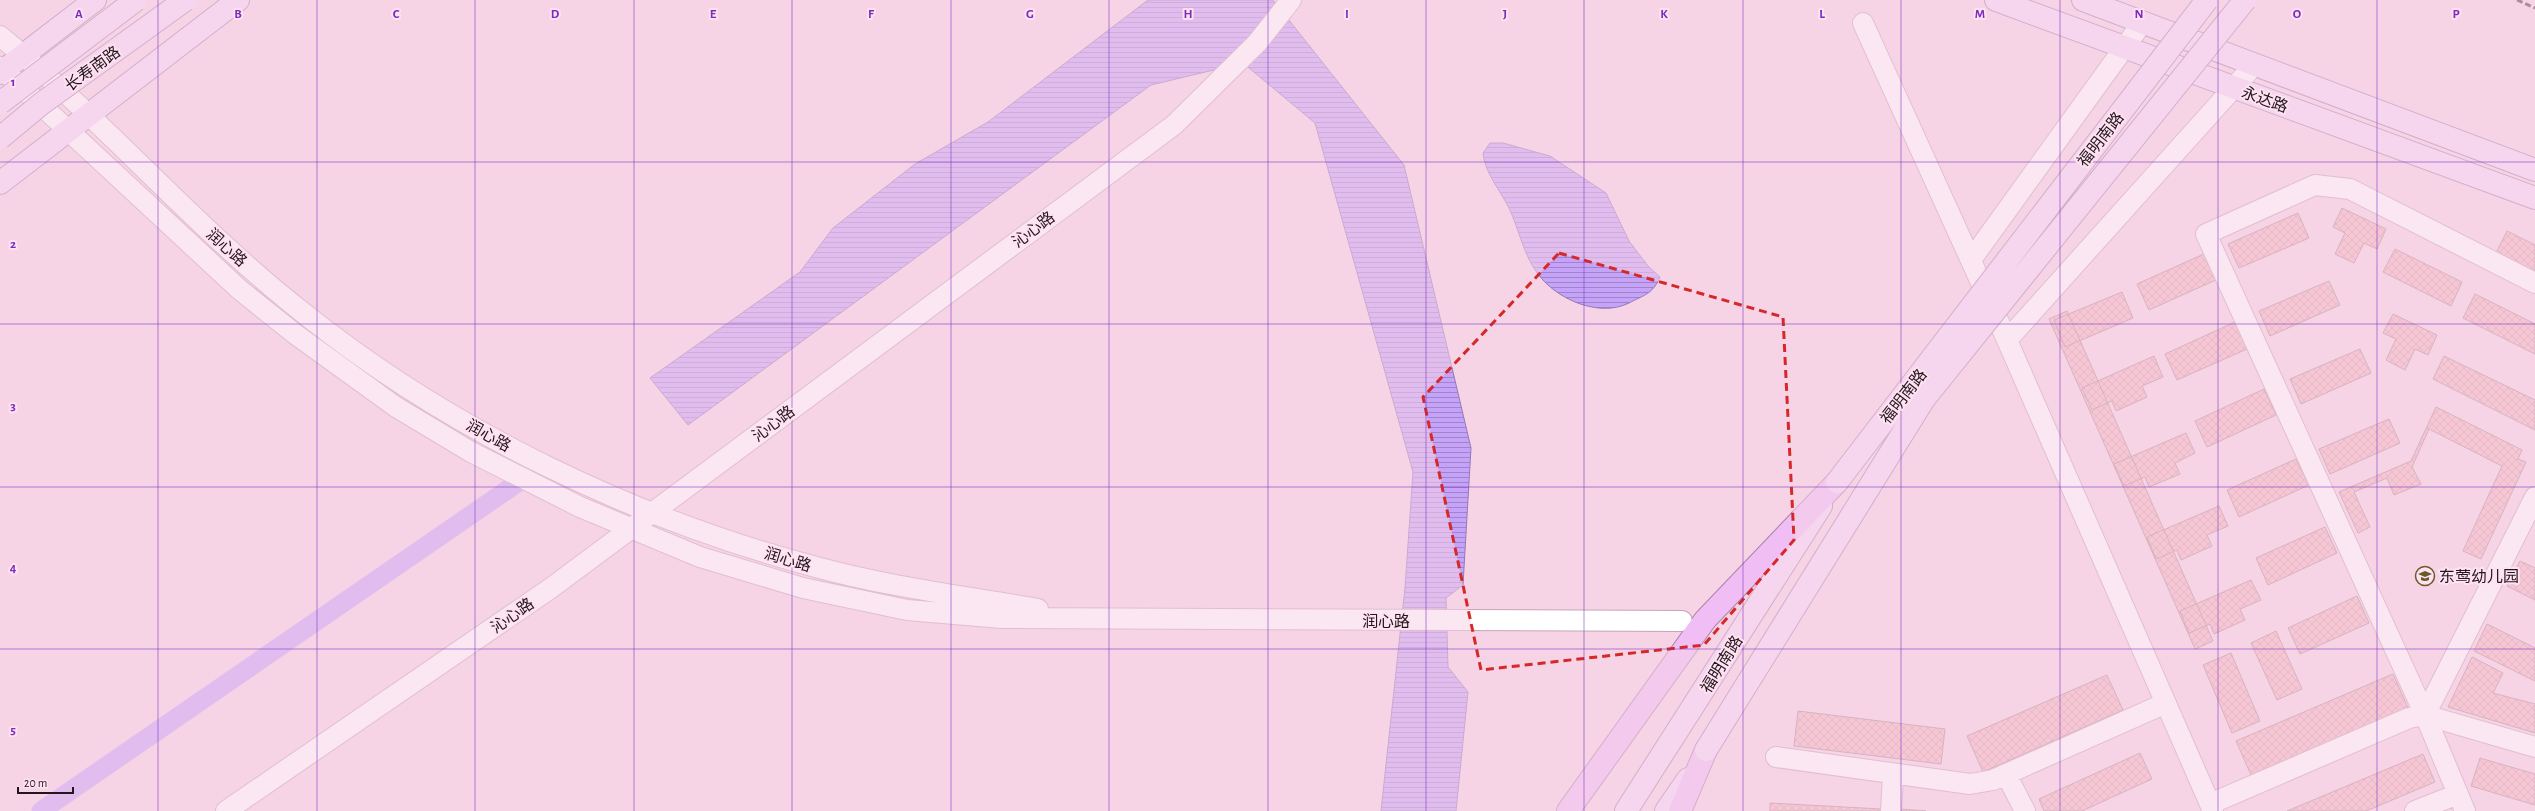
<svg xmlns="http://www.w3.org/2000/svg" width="2535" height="811" font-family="'Alegreya Sans','Noto Sans SC',sans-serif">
  <defs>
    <pattern id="water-rules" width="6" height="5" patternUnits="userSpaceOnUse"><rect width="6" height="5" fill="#c5a3f9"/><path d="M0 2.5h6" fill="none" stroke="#a084c9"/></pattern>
    <pattern id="building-cross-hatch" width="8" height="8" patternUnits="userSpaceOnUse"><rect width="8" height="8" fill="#f6b7c1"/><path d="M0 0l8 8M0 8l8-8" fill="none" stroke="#d39da5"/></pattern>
  </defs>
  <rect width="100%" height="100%" fill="#f6d3e5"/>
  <path fill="url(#water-rules)" stroke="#9479b7" d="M 1148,0 L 1273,0 L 1404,165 L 1471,448 L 1463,585 L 1446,598 L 1448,667 L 1468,692 L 1456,811 L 1381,811 L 1405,588 L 1413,472 L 1315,123 L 1243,63 L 1151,85 L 688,425 L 650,378 L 800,272 L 833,228 L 915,164 L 988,122 Z
    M 1490,143 L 1503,143 L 1550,156 L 1606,193 L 1629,241 L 1648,266 L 1660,277 C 1653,294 1644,295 1629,303 C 1599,318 1556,299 1538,274 C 1524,256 1519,230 1510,210 C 1501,191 1485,174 1483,153 Z"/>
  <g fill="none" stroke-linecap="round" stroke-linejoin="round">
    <path stroke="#c5a3f9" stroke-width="19" d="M 41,811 L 539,468"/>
  </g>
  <path fill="url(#building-cross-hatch)" stroke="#b08b91" d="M 2342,208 L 2386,229 L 2377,249 L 2364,243 L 2354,263 L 2335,254 L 2345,233 L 2333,227 Z
    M 2298,213 L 2309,238 L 2239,268 L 2228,244 Z
    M 2507,231 L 2535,245 L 2535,275 L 2495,255 Z
    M 2395,249 L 2462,282 L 2451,306 L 2383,272 Z
    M 2206,253 L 2218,279 L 2149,310 L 2137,284 Z
    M 2329,281 L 2340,305 L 2270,336 L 2259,311 Z
    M 2122,292 L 2133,318 L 2065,347 L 2054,320 Z
    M 2475,294 L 2535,324 L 2535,354 L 2463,318 Z
    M 2067,311 L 2213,641 L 2195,649 L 2049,319 Z
    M 2393,314 L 2437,335 L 2428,355 L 2415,349 L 2405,370 L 2386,360 L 2396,339 L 2383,333 Z
    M 2235,322 L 2247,349 L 2177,380 L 2165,354 Z
    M 2360,349 L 2371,373 L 2301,404 L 2290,379 Z
    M 2154,356 L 2163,377 L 2142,386 L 2147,397 L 2116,411 L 2112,401 L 2092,410 L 2082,388 Z
    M 2444,356 L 2535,400 L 2535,430 L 2433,379 Z
    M 2264,389 L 2276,415 L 2207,447 L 2195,421 Z
    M 2436,407 L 2522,450 L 2518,459 L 2526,462 L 2481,559 L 2463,551 L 2502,466 L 2429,429 L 2412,467 L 2421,484 L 2394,495 L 2387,478 L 2354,492 L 2370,527 L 2358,533 L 2339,492 L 2411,461 Z
    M 2389,419 L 2400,443 L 2330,474 L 2319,449 Z
    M 2186,433 L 2195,453 L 2175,463 L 2180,474 L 2149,487 L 2145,477 L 2124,486 L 2114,464 Z
    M 2296,459 L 2309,485 L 2239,517 L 2227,490 Z
    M 2219,506 L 2228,526 L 2207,535 L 2212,546 L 2181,560 L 2177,550 L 2156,559 L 2147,537 Z
    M 2325,527 L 2337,553 L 2268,585 L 2256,558 Z
    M 2520,561 L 2535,568 L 2535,600 L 2507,586 Z
    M 2251,580 L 2261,600 L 2240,609 L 2245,620 L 2214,634 L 2210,624 L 2189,633 L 2180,611 Z
    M 2357,596 L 2369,623 L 2300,654 L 2288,628 Z
    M 2487,624 L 2535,648 L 2535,681 L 2474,651 Z
    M 2276,631 L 2302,689 L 2277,700 L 2251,643 Z
    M 2231,653 L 2260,721 L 2232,733 L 2203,665 Z
    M 2472,657 L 2503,673 L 2493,693 L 2535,704 L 2535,733 L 2448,707 Z
    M 2393,674 L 2408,708 L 2251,775 L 2236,741 Z
    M 2107,675 L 2123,710 L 1983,772 L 1967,736 Z
    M 1798,711 L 1945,729 L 1941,764 L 1794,746 Z
    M 2140,753 L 2152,779 L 2082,811 L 2044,811 L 2039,799 Z
    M 2423,754 L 2435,782 L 2366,811 L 2287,811 Z
    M 2480,758 L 2535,774 L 2535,805 L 2471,786 Z
    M 1770,803 L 1881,809 L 1881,811 L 1770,811 Z
    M 1900,809 L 1926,811 L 1900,811 Z"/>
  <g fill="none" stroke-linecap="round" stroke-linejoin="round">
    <defs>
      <path id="minor" d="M 1863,23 L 2007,340 L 2213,811
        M 0,36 C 107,123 197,230 306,315 C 453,432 635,519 816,567 C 889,587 964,596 1038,609
        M 0,67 L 240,290 L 295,334 L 396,407 L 471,452 L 580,507 L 700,557 L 803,588 L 907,610 L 1002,618 L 1682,621
        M 1971,260 L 2142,23
        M 2007,340 L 2254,65
        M 2425,715 L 2206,234 L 2315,185 L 2350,189 L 2535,283
        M 1776,757 L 1970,784 L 1993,780 L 2166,703
        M 2006,774 L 2025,811
        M 2210,804 L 2409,718 L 2425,715 L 2535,747
        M 226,811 L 551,588 L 1174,125 L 1257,43 L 1291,0
        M 1891,811 L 1893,775
        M 2415,811 L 2458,794
        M 2465,811 L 2425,715 L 2535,497"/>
      <path id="major" d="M 1996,0 L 2535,198
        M 2083,0 L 2535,170
        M 0,73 L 95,0
        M 0,183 L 238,0
        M 1626,811 L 1821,506
        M 1666,811 L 1688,779"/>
      <path id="highway" d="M 1568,811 L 1705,620 L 1837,482
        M 1680,811 L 1706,750"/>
    </defs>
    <use href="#minor" stroke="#c7a5b7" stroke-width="22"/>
    <use href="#major" stroke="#a883a9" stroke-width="24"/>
    <use href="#highway" stroke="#a883a9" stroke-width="24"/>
    <use href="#minor" stroke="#fff" stroke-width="20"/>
    <use href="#major" stroke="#f6d8f9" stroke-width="22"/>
    <use href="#highway" stroke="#f0bef5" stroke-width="22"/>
    <path stroke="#4a3942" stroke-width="3" stroke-dasharray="6 3" stroke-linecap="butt" d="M 2517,0 L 2535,8"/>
    <defs>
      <path id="major-bridge" d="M 0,103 L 136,0
        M 0,138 L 41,104 L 185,0
        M 1837,482 L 2207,0
        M 1706,750 L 1924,399 L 2245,0"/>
    </defs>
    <use href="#major-bridge" stroke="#a883a9" stroke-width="24" stroke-linecap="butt"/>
    <use href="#major-bridge" stroke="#f6d8f9" stroke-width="22"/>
  </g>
  <path d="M0 0H2535V811H0ZM 1559,253 L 1783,317 L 1794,540 L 1704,645 L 1481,670 L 1423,397 Z" fill="#f6d3e5" fill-opacity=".55" fill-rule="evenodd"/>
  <path fill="none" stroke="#d62828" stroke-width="3" stroke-dasharray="8 5" stroke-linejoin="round" d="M 1559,253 L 1783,317 L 1794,540 L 1704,645 L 1481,670 L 1423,397 Z"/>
  <path fill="none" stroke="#7b2cbf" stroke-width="1" stroke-opacity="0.55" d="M 158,0 L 158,811M 317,0 L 317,811M 475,0 L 475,811M 634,0 L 634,811M 792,0 L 792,811M 951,0 L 951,811M 1109,0 L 1109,811M 1268,0 L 1268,811M 1426,0 L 1426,811M 1584,0 L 1584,811M 1743,0 L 1743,811M 1901,0 L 1901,811M 2060,0 L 2060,811M 2218,0 L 2218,811M 2377,0 L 2377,811M 0,162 L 2535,162M 0,324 L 2535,324M 0,487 L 2535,487M 0,649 L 2535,649"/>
  <defs>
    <symbol id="school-ring" viewBox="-11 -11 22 22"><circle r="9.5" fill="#ffe2f1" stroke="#685b28" stroke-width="1.5"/><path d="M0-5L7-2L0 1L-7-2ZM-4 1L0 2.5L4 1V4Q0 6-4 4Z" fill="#685b28"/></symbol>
  </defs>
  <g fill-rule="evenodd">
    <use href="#school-ring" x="2414" y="565" width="22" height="22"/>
  </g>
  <g text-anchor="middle" stroke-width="4" stroke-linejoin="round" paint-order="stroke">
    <g font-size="16" fill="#23161d" stroke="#ffe2f1">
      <text transform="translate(92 68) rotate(-36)" y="6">长寿南路</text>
      <text transform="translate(2265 99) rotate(20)" y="6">永达路</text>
      <text transform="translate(2100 139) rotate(-52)" y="6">福明南路</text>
      <text transform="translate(1033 229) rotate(-37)" y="6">沁心路</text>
      <text transform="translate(227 247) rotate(42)" y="6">润心路</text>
      <text transform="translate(1903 396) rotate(-52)" y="6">福明南路</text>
      <text transform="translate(773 423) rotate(-37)" y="6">沁心路</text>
      <text transform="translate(489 435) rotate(29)" y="6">润心路</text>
      <text transform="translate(788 559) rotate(17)" y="6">润心路</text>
      <text transform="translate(512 615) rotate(-35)" y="6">沁心路</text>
      <text x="1386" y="627">润心路</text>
      <text transform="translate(1721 664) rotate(-58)" y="6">福明南路</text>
    </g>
    <g font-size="16" fill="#23161d" stroke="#ffe2f1" text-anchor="start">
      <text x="2439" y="582">东莺幼儿园</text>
    </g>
  </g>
  <g font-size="13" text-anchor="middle" font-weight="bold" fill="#7b2cbf" stroke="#ffe2f1" stroke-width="4" stroke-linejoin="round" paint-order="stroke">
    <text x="79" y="18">A</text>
    <text x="238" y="18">B</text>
    <text x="396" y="18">C</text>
    <text x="555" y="18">D</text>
    <text x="713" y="18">E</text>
    <text x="871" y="18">F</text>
    <text x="1030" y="18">G</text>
    <text x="1188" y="18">H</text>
    <text x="1347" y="18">I</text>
    <text x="1505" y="18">J</text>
    <text x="1664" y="18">K</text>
    <text x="1822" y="18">L</text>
    <text x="1980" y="18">M</text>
    <text x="2139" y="18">N</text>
    <text x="2297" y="18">O</text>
    <text x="2456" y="18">P</text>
    <text x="13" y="86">1</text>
    <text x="13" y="248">2</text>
    <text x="13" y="410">3</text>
    <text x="13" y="572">4</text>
    <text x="13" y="734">5</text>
  </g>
  <path d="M18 787v6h55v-6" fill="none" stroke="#23161d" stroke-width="2"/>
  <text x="24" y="787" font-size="12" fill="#23161d" stroke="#ffe2f1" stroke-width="3" paint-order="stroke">20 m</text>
</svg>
